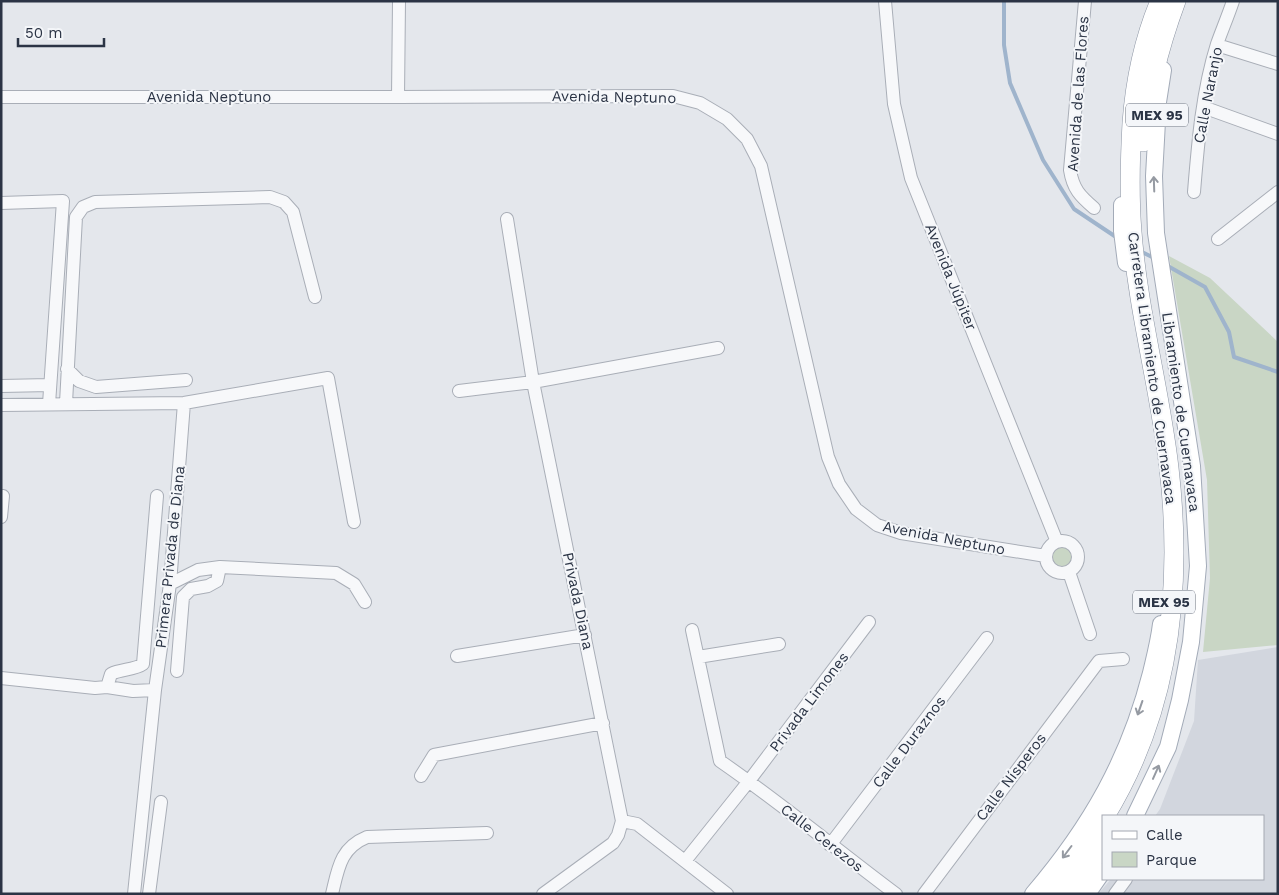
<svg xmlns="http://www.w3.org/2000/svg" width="1279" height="895" font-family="'Work Sans',sans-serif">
  <rect width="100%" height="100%" fill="#e4e7ec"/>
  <path fill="#d2d6de" d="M 1278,647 L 1278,894 L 1098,894 L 1111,879 L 1263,879 L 1263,816 L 1155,816 L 1160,809 L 1194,721 L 1198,660 Z"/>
  <path fill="#c9d6c5" d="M 1169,256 L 1210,278 L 1278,342 L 1278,645 L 1203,652 L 1210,578 L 1207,480 Z
    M1049 558a13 13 0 1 1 26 0a13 13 0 1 1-26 0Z"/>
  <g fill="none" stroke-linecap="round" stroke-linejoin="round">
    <path stroke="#9fb4cc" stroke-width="4" d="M 1004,1 L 1004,45 L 1010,83 L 1043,160 L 1074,209 L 1119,239
      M 1140,251 L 1156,259
      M 1166,265 L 1205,287 L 1229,332 L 1234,357 L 1278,372"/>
    <defs>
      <path id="minor" d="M 885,1 L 894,104 L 911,178 L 1057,542
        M 1085,1 L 1070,170 C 1073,189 1080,196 1094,208
        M 1217,45 L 1278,64
        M 1,97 L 398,97 L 673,96 L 700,103 L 727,119 L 747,139 L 761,166 L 828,457 L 839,484 L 856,509 L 877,525 L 901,533 L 1046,556
        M 398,97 L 399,1
        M 1203,107 L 1278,134
        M 1194,192 C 1198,143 1202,92 1217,44 C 1222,30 1228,16 1233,1
        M 1,203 L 63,201 L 49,404
        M 507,219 L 533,382 L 622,821 L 618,835 L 613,843 L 543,894
        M 1218,239 L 1278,192
        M 67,369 L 79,381 L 96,387 L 186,380
        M 1,386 L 50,385
        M 459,391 L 533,382 L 718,348
        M 66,403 L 76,217 L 83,207 L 95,202 L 270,197 L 284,202 L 293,212 L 315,297
        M 1,405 L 184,403 L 328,378 L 354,522
        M 1,517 L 3,496
        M1046 557a16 16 0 1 1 32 0a16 16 0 1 1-32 0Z
        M 1069,572 L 1090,634
        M 170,584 L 198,570 L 220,567 L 336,573 L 354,584 L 365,602
        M 692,630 L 720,761 C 781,803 837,850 896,894
        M 457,656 L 585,635
        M 698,657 L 779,644
        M 177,671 L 183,597 L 191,589 L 208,586 L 217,581 L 220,567
        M 1,678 L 95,688 L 107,687
        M 155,690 L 133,691 L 107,687 L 111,674 C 121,669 135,670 143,664 L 157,496
        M 421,776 L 434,755 L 603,723
        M 622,821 L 637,824 L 727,894
        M 830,845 L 987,638
        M 685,861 L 749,781 L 869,622
        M 134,894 L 155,690 L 170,584 L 184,403
        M 149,894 L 161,802
        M 332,894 C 338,869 340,848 367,837 L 487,833
        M 924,894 L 1099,661 L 1123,659
        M 1115,894 L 1126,879"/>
      <path id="major" d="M 1122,205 L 1122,231 L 1126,263
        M 1135,816 L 1168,747 L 1180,700 L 1191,642 L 1198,566 L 1192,466 L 1156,233 L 1154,176 L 1156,140 L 1158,102 L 1163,70
        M 1033,894 C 1091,826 1129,759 1151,673 C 1155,656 1159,641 1161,624
        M 1087,894 L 1103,871"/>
      <path id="highway" d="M 1143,142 C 1147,93 1159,47 1176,1
        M 1105,816 C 1170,710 1183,590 1169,468 C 1160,389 1138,312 1132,232 C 1129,196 1130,159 1132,123 C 1135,82 1144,39 1160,1
        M 1051,894 L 1089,844 L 1103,821
        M 1068,894 L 1103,846"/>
    </defs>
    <use href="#minor" stroke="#a9aeb7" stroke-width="14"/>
    <use href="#major" stroke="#a3abb8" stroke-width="18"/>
    <use href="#highway" stroke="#8b94a3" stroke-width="20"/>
    <use href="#minor" stroke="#f7f8fa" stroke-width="12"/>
    <use href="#major" stroke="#fff" stroke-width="16"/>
    <use href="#highway" stroke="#fff" stroke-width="19"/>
  </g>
  <defs><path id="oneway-shaft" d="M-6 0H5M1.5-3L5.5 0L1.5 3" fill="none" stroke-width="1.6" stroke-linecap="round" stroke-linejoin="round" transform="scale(1.25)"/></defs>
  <g stroke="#959aa2">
    <use href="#oneway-shaft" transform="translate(1154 184) rotate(-92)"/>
    <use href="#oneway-shaft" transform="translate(1140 708) rotate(109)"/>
    <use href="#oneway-shaft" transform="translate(1156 772) rotate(-66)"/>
    <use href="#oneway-shaft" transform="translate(1067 852) rotate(127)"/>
  </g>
  <g text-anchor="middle" stroke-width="4" stroke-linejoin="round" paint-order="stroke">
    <g fill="#f4f6f9" stroke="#676e7b" stroke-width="1">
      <rect x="1126" y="103.5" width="62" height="23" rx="4"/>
      <rect x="1133" y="590.5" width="62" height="23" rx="4"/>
    </g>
    <g font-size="14" font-weight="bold" fill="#2b3445">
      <text x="1157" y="120">MEX 95</text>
      <text x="1164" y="607">MEX 95</text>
    </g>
    <g font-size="15" fill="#2b3445" stroke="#f4f6f9">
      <text transform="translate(1078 94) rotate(-86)" y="5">Avenida de las Flores</text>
      <text transform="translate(1208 95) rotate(-79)" y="5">Calle Naranjo</text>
      <text x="209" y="102">Avenida Neptuno</text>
      <text transform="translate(614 97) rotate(1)" y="5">Avenida Neptuno</text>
      <text transform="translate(951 277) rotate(68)" y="5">Avenida Júpiter</text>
      <text transform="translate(1152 368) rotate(82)" y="5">Carretera Libramiento de Cuernavaca</text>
      <text transform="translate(1181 412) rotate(82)" y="5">Libramiento de Cuernavaca</text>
      <text transform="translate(944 538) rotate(11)" y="5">Avenida Neptuno</text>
      <text transform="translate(170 557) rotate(-84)" y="5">Primera Privada de Diana</text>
      <text transform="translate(578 601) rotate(78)" y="5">Privada Diana</text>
      <text transform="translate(809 702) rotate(-53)" y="5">Privada Limones</text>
      <text transform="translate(909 742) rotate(-53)" y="5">Calle Duraznos</text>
      <text transform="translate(1011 777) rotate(-53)" y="5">Calle Nísperos</text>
      <text transform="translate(822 838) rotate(38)" y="5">Calle Cerezos</text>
    </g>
  </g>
  <rect width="1279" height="895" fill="none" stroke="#2b3445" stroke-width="5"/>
  <rect x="1102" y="815" width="162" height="65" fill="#f4f6f9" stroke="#a4a8b1"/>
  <rect x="1112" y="831" width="25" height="8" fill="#ffffff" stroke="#a4a8b1"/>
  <text x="1146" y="840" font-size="15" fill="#2b3445">Calle</text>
  <rect x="1112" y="852" width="25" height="15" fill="#c9d6c5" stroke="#a4a8b1"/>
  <text x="1146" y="865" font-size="15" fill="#2b3445">Parque</text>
  <path d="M18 38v8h86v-8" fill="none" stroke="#2b3445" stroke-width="2.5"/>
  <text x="25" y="38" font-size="15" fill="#2b3445" stroke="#f4f6f9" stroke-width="4" paint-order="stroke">50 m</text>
</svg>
